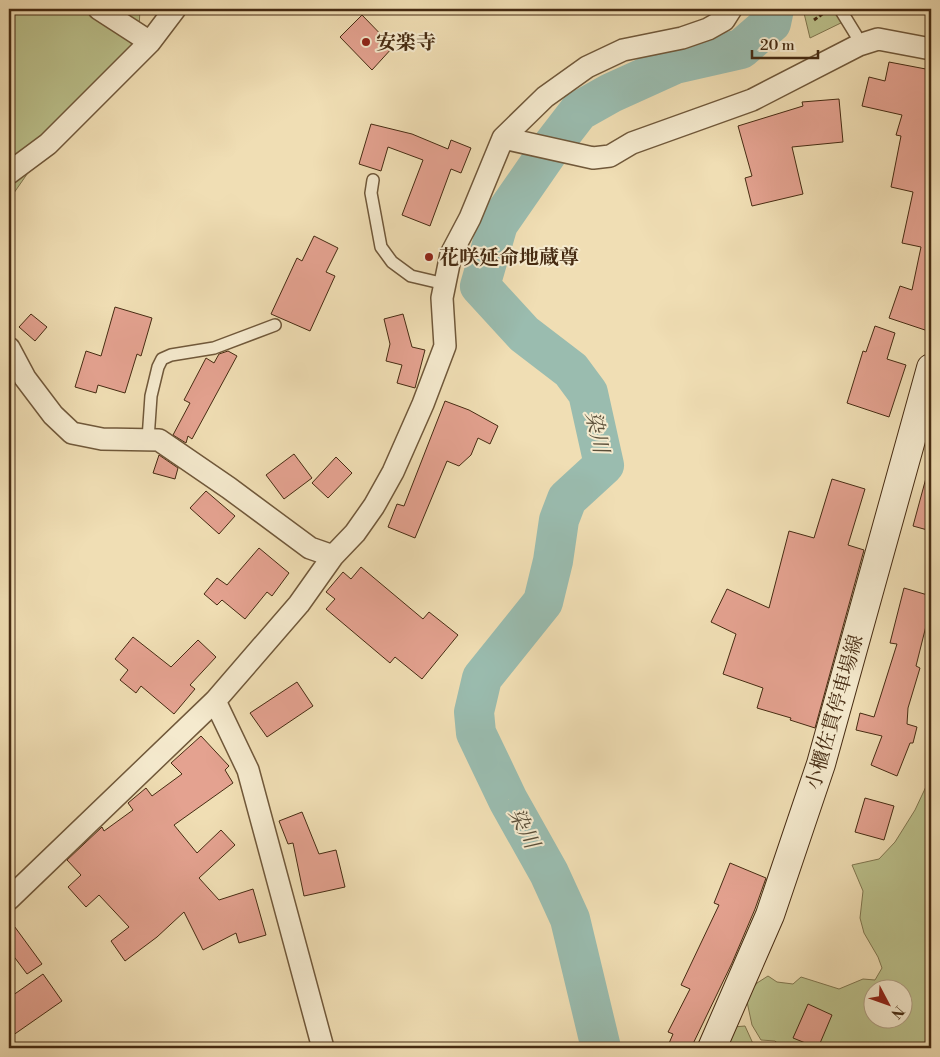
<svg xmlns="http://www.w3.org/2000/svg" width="940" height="1057" font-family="'Libre Bodoni','Noto Serif JP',serif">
  <rect width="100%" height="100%" fill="#f0deb4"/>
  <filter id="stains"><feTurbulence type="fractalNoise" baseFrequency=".004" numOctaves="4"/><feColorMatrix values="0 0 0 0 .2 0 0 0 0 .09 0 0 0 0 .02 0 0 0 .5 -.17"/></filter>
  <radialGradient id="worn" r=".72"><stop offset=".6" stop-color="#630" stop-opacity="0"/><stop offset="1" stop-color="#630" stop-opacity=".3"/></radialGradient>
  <path fill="#bbc18c" stroke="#80764f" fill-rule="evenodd" d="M 9,9 L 140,9 L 138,49 L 48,144 L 9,200 Z
    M 803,9 L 849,9 L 847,20 L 810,38 Z
    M 931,776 L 931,1048 L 783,1048 L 775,1041 L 761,1040 L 752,1025 L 746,997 L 757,983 L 768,976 L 777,982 L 793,984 L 801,977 L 839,989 L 863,979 L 875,980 L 882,968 L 878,957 L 864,933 L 860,918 L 863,891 L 852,865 L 879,859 L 895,842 L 915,810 ZM 872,990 L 902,990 L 902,1020 L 872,1020 Z
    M 745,1026 L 755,1048 L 720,1048 L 733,1027 Z"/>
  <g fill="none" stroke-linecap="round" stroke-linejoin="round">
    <path stroke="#9abcaf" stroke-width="40" d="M 601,1048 L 570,919 L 549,873 L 508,800 L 476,733 L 474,712 L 482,678 L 543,602 L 553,561 L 559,520 L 567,499 L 604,465 L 588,393 L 571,370 L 524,334 L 480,286 L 498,224 L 552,146 L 579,111 L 611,93 L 675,64 L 741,49 L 771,23 L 774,9"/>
  </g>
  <path fill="#e4a290" stroke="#462b12" d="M 362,15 L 393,47 L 372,70 L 340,37 Z
    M 889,62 L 931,70 L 931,98 L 928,112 L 931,113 L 931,332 L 889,318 L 900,286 L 912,290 L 921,247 L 902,243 L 913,192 L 891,187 L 901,136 L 896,135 L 902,115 L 862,106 L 869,77 L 885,81 Z
    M 839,99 L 843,142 L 792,147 L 803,194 L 752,206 L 745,178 L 752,176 L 738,126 L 803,106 L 802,102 Z
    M 371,124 L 412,134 L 448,149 L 451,140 L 471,148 L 461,173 L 451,169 L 430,226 L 402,215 L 423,160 L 388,147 L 381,171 L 359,164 Z
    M 314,236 L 338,248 L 326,272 L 335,276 L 310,331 L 271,314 L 297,258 L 302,261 Z
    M 115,307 L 152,318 L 141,356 L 137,354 L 125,393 L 98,385 L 96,393 L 75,387 L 86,351 L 101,356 Z
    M 31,314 L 47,327 L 35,341 L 19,327 Z
    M 403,314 L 412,347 L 425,350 L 415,388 L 397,383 L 402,365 L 386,361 L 390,344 L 384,319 Z
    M 875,326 L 895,333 L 887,359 L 906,365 L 889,417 L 847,403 L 863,351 L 866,352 Z
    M 228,351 L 237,356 L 192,439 L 188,436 L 186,443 L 173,435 L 190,403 L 184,400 L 206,358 L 214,363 L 219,354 Z
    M 445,401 L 469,410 L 498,426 L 490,444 L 478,438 L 471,455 L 459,466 L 447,461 L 415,538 L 388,527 L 397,504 L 404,506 Z
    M 294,454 L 312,478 L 284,499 L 266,475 Z
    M 159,455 L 178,468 L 175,479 L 153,473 Z
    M 336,457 L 352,473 L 328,498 L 312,483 Z
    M 926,478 L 931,479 L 931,531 L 913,526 Z
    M 832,479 L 865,489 L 848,545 L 864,550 L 815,728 L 790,720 L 791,718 L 757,708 L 763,688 L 723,674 L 736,634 L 711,622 L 727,589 L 769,608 L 789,531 L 814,538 Z
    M 206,491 L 235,516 L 219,534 L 190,508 Z
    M 259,548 L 289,573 L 272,596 L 267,592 L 245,619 L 222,600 L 217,605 L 204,594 L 217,578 L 227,585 Z
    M 361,567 L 423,619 L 429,612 L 458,635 L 422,679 L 395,657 L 390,663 L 326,609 L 335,599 L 326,592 L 343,572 L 351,579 Z
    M 904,588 L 931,596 L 931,606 L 916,666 L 920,668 L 908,708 L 907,724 L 917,727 L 913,743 L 910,743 L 897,776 L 871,765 L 882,736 L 856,730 L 860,713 L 874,717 L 897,644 L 890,643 Z
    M 133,637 L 171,667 L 198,640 L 216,657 L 190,685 L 195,689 L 174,714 L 141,686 L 136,693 L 120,680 L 128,670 L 115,659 Z
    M 297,682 L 313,706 L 267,737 L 250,713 Z
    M 201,736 L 229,766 L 225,770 L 233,783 L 174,825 L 197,853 L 221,830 L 235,845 L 199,878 L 219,900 L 253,889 L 266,935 L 239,943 L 236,933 L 203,950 L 184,912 L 157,937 L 125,961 L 111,941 L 129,927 L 99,895 L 86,907 L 68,887 L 81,875 L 67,860 L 102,827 L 104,831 L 133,810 L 128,803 L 146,788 L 152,796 L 182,774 L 171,763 Z
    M 865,798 L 894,806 L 884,840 L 855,832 Z
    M 302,812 L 319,854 L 336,850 L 345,887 L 304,896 L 293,843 L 288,844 L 279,821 Z
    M 730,863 L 766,878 L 755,909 L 732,963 L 691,1048 L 667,1048 L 673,1034 L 668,1032 L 690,989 L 681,985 L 719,905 L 714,903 Z
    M 9,919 L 42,964 L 27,974 L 9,950 Z
    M 43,974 L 62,1001 L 9,1038 L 9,998 Z
    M 808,1004 L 832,1015 L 818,1048 L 793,1038 Z"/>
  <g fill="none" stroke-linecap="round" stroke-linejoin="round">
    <defs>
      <path id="service" d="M 840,9 L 856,35 L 859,45
        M 373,180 L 371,193 L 381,247 L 392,262 L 411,276 L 445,284
        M 148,439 L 151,396 L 158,367 L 162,359 L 171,355 L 214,348 L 275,325"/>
      <path id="minor" d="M 99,9 L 150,42
        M 503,138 L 593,158 L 610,156 L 632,143 L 752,100 L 859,45 L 878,39 L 931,49
        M 9,173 L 48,144 L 150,42 L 175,9
        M 9,348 L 25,378 L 53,415 L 72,433 L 102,439 L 159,440 L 229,488 L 310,548 L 333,556
        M 215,701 L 248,770 L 323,1048
        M 9,899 L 215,701 L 299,604 L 333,556 L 355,533 L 374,506 L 393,472 L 423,404 L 445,346 L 442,298 L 451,254 L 470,218 L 503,138 L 545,97 L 587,67 L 623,50 L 682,38 L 708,29 L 724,20 L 731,9"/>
      <path id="secondary" d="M 712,1048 L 770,915 L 821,764 L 931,368"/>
    </defs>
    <use href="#service" stroke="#70583a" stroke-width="14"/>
    <use href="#minor" stroke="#70583a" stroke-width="24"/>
    <use href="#secondary" stroke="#462b12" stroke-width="30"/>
    <path stroke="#462b12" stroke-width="3" stroke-dasharray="4 2.5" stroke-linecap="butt" d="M 814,20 L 825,12"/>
    <use href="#service" stroke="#f5eace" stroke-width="11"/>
    <use href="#minor" stroke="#f5eace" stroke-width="21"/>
    <use href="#secondary" stroke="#f5eace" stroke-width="28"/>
  </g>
  <g fill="#8f2418" stroke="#f5eace" stroke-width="2">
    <circle cx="366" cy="42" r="5"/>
    <circle cx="429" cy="257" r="5"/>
  </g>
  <g text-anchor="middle" stroke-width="4" stroke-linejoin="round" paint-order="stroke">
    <g font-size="20" font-weight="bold" fill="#462b12" stroke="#f5eace" text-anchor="start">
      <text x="376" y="49">安楽寺</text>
      <text x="439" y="264">花咲延命地蔵尊</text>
    </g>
    <g font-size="20" fill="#462b12" stroke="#f5eace">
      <text transform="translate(834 712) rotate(-74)" y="7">小櫃佐貫停車場線</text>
    </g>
    <g font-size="21" font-style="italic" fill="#5b4f39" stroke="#f5eace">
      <text transform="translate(597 432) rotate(77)" y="7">染川</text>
      <text transform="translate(524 828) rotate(63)" y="7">染川</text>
    </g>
  </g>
  <rect width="940" height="1057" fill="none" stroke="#f0deb4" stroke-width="30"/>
  <rect x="10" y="10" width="920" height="1037" fill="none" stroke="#462b12" stroke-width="2.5"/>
  <rect x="15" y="15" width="910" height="1027" fill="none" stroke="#462b12"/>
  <g transform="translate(888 1004) rotate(131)"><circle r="24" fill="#f5eace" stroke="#af9e83"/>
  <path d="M0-4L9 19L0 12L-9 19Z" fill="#8f2418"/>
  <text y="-8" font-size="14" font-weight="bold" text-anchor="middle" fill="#462b12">N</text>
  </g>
  <path d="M752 50v8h66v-8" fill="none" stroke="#462b12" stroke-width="2.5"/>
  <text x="760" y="50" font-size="15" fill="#462b12" stroke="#f5eace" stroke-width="4" paint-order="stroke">20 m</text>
  <rect width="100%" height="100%" filter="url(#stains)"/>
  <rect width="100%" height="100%" fill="url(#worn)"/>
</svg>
